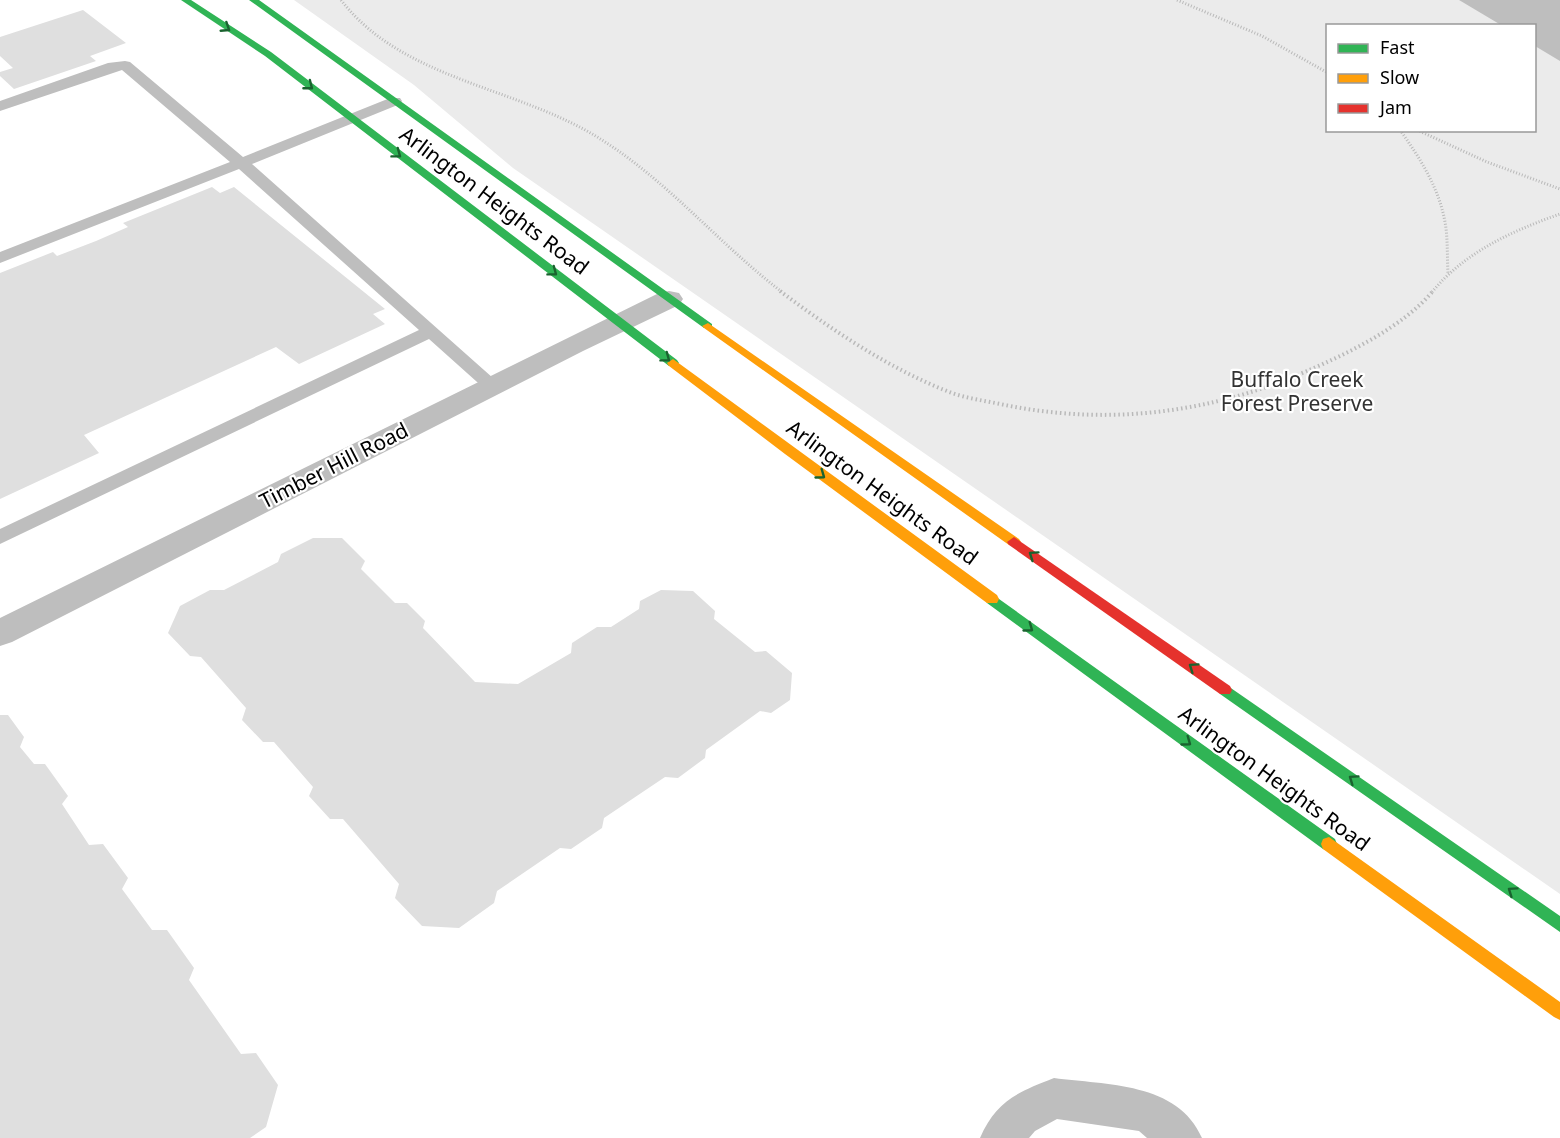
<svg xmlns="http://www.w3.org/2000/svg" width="1560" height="1138" font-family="'Noto Sans',sans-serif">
  <rect width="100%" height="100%" fill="#fff"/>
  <path fill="#ebebeb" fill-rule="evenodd" d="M 294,0 L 1560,0 L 1560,894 L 513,168 L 414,85 ZM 1328,26 L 1534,26 L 1534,130 L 1328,130 Z"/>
  <path fill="#bebebe" d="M 1459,0 L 1560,0 L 1560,61 L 1535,46 L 1534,26 L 1501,25 Z"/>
  <path fill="#dfdfdf" d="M 83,10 L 126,43 L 90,56 L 96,61 L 14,89 L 0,76 L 0,72 L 13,68 L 0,56 L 0,37 Z
    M 212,187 L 220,193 L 234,187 L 385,309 L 373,314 L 385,324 L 299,364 L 276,347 L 84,435 L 99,453 L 0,499 L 0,273 L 53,252 L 57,256 L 96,241 L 128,227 L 123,223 Z
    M 313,538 L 342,538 L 365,561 L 361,569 L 395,603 L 407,603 L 425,621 L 423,628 L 475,682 L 518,684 L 571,653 L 572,643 L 597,627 L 611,627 L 639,609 L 640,601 L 661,590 L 693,591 L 715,611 L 714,619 L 755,652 L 766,651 L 792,673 L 790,700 L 771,713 L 760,711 L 706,750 L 705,758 L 678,778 L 665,777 L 604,818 L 602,828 L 571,849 L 560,848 L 497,891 L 494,903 L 459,928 L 422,926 L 395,898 L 399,884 L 343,819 L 330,819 L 309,796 L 313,787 L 274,742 L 263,742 L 242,720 L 246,708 L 201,657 L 190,656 L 168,633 L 180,606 L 210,590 L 224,590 L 278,562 L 281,554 Z
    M 0,715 L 8,715 L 24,737 L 20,747 L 34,764 L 45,764 L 68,796 L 62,804 L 89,845 L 103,844 L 128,878 L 122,889 L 152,930 L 167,930 L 194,968 L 189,980 L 241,1054 L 256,1053 L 278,1085 L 266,1127 L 250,1138 L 0,1138 Z"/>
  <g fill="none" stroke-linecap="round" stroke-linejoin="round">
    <path stroke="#b9b9b9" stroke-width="3" stroke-dasharray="1 2" stroke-linecap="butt" d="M 341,0 C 403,81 520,87 602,140 C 670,183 719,244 782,292
      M 1177,0 L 1262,36 L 1328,73
      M 1400,130 C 1420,158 1439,188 1445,222 C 1448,238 1447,256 1448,273
      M 1417,130 L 1487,162 L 1560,189
      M 1432,292 C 1465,252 1512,231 1560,214"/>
    <path stroke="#b9b9b9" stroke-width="4" stroke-dasharray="1.5 3" stroke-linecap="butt" d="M 780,291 C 832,330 891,370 952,393 C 969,399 987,401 1005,405 C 1109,426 1211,413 1307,371 C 1349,353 1404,326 1433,291"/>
    <path fill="#bebebe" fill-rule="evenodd" d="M 125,61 L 130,62 L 243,157 L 390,98 L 400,98 L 402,101 L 400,104 L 252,164 L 502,386 L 500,390 L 486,390 L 429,339 L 0,544 L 0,529 L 419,330 L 239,169 L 0,263 L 0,252 L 230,162 L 122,70 L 0,111 L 0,101 L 108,63 Z"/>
    <path fill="#bebebe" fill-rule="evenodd" d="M 669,291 L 679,293 L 683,299 L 679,305 L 583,351 L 12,642 L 0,646 L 0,618 L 659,293 Z
      M 1054,1078 C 1106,1085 1178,1082 1202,1138 L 1147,1138 L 1139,1131 L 1057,1119 L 1035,1131 L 1029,1138 L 980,1138 C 996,1101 1018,1092 1054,1078 Z"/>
    <path fill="#30b455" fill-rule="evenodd" d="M 181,0 L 191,0 L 271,52 L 677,360 L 679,363 L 677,366 L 669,366 L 265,56 Z
      M 249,0 L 259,0 L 712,324 L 712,328 L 704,328 Z
      M 992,594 L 1335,839 L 1337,844 L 1335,849 L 1329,851 L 1323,849 L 987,603 L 985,599 L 987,595 Z
      M 1225,684 L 1560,916 L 1560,932 L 1220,694 L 1218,690 L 1220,686 Z"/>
    <path fill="#ff9f0a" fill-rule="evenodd" d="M 708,323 L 1019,539 L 1021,542 L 1019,545 L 1009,545 L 704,328 L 702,326 Z
      M 673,359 L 997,595 L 999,599 L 997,603 L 987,603 L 785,454 L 669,366 L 667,363 Z
      M 1329,837 L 1560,1002 L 1560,1020 L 1554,1017 L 1323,849 L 1321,844 L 1323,839 Z"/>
    <path fill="#e5322d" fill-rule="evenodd" d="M 1014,537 L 1230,686 L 1232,690 L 1230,694 L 1220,694 L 1009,545 L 1007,542 Z"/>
  </g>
  <defs><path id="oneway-chevron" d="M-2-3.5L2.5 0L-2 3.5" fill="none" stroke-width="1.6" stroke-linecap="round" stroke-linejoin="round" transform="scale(1.5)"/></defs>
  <g stroke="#1a632f">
    <use href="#oneway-chevron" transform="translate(226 28) rotate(33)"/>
    <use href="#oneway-chevron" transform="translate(309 86) rotate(38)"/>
    <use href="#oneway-chevron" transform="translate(397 154) rotate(37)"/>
    <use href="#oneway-chevron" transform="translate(553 272) rotate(37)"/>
    <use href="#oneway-chevron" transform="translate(666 358) rotate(37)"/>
    <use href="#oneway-chevron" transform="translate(821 475) rotate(36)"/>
    <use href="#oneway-chevron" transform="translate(1033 555) rotate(-145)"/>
    <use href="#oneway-chevron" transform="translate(1029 628) rotate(36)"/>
    <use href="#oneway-chevron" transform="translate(1193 667) rotate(-145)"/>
    <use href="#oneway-chevron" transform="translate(1187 742) rotate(36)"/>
    <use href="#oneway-chevron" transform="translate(1353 779) rotate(-145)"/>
    <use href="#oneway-chevron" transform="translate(1512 891) rotate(-145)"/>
  </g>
  <g text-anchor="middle" stroke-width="4.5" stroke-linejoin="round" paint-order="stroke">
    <g font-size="21" fill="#000" stroke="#fff">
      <text transform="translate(494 201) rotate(37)" y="7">Arlington Heights Road</text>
      <text transform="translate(334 466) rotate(-27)" y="7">Timber Hill Road</text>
      <text transform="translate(882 493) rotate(36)" y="7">Arlington Heights Road</text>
      <text transform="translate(1274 779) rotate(36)" y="7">Arlington Heights Road</text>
    </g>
    <g font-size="21" fill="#323232" stroke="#fff">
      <text x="1297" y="387">Buffalo Creek<tspan x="1297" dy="24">Forest Preserve</tspan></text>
    </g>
  </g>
  <rect x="1326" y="24" width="210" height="108" fill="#ffffff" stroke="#999999" stroke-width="1.5"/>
  <rect x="1338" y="44" width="30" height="9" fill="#30b455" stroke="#999999" stroke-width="1.5"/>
  <text x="1380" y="54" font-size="18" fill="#000000">Fast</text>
  <rect x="1338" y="74" width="30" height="9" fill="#ff9f0a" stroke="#999999" stroke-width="1.5"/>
  <text x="1380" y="84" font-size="18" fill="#000000">Slow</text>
  <rect x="1338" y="104" width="30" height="9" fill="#e5322d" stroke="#999999" stroke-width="1.5"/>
  <text x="1380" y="114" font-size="18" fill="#000000">Jam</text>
</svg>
